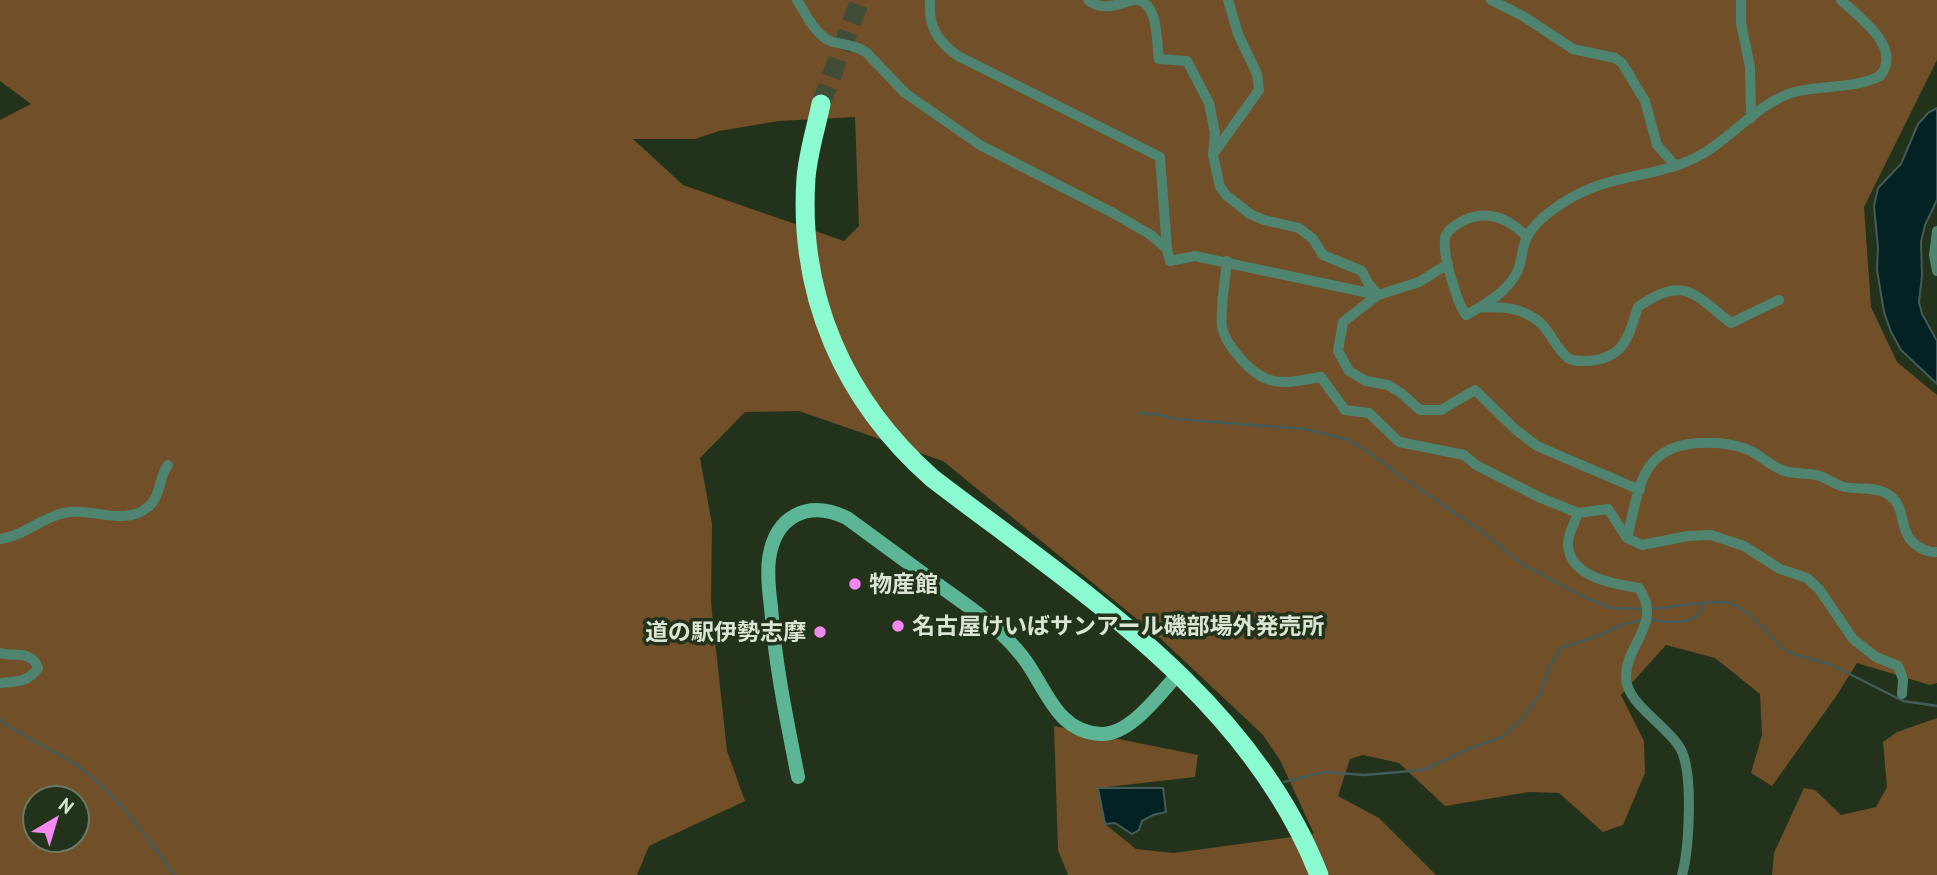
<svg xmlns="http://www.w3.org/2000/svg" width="1937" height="875" font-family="'PT Sans','Noto Sans JP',sans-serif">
  <rect width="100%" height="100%" fill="#23321a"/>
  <path fill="#704f29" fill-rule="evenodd" d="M 0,0 L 1937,0 L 1937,60 L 1864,207 L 1871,307 L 1897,362 L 1937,395 L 1937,683 L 1930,685 L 1857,663 L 1837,695 L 1772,786 L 1751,773 L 1762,735 L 1760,694 L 1715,658 L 1666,645 L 1621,695 L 1644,741 L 1645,773 L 1623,825 L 1603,832 L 1559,793 L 1529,792 L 1445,806 L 1399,763 L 1363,755 L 1350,759 L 1338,796 L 1379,818 L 1436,875 L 1068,875 L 1058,850 L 1054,726 L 1198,755 L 1195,777 L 1098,788 L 1105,824 L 1136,849 L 1173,853 L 1314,834 L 1280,760 L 1263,735 L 1159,637 L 943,461 L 799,411 L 745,412 L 700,458 L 712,524 L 711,603 L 727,751 L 745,801 L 649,846 L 637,875 L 0,875 L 0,120 L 31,104 L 0,81 ZM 855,117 L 859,226 L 844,241 L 683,185 L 633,139 L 695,139 L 719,131 L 779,121 ZM 35,798 L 77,798 L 77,840 L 35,840 Z
    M 1937,718 L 1937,875 L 1772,875 L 1774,853 L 1804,788 L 1815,790 L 1841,815 L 1876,807 L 1887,787 L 1883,742 L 1897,732 Z"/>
  <path fill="#042224" stroke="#445c59" stroke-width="2" d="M 1937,108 L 1937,200 L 1925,225 L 1921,242 L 1922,276 L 1919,302 L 1922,314 L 1937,341 L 1937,384 L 1901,350 L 1891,332 L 1884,312 L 1877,270 L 1878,248 L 1874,206 L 1878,188 L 1901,164 L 1918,124 L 1928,113 Z
    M 1098,788 L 1163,788 L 1166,812 L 1153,815 L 1142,821 L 1139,830 L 1132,834 L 1115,823 L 1105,824 Z"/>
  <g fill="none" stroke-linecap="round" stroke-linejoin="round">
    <path stroke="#445c59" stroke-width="2.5" d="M 1139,413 L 1161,415 L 1176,419 L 1305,429 L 1346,439 L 1367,451 L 1402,477 L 1480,530 L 1524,565 L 1586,598 L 1611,608 L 1643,609
      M 1649,609 C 1668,608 1722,597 1735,605 C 1753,614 1769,635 1783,649 L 1793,654 L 1832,665 L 1903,701 L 1937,706
      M 1650,620 C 1668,621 1698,628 1703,604
      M 0,720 C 26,740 57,750 83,770 C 119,797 148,838 174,875
      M 1284,782 L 1325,772 L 1364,775 L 1423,770 L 1470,748 L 1502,737 L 1521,720 L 1541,693 L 1550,665 L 1562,647 L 1595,637 L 1624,624 L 1643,620"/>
    <path stroke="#3f4d36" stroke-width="19" stroke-dasharray="19 10" stroke-linecap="butt" d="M 821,104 L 860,0"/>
    <path stroke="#4f8570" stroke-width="10" d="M 797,0 C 806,14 816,37 833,42 C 845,45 855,45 866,52 L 905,93 L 980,145 L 1113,213 L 1151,235 L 1167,249
      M 930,0 C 928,26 937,41 958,56 L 1160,157 L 1167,249 L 1170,261 L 1195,256 L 1378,295
      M 1088,0 C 1103,12 1117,4 1134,0
      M 1139,0 C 1159,7 1156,41 1159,59 L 1187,61 L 1209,103 L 1215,133 L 1213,155 L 1220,187 L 1226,195 L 1250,214 L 1264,220 L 1299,228 L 1313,239 L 1323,255 L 1362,271 L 1368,283 L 1378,295
      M 1491,0 L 1523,16 L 1573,49 L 1615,58 L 1622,63 L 1645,101 L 1657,145 L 1675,165
      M 1741,0 L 1741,23 L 1750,67 L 1751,118
      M 1214,153 L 1259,90 L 1257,74 L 1238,34 L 1228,0
      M 1937,231 L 1934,255 L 1937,271
      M 1527,237 C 1508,217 1484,208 1459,223 C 1454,226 1446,231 1445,238 C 1442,253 1457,303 1466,315 C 1486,304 1508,292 1518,270 C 1522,260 1522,249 1526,239 C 1533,223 1554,208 1569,199 C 1611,173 1663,178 1704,153 C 1734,135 1758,104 1791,93 C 1820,84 1852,90 1880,76 C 1903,48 1860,18 1841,0
      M 1227,261 C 1225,281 1220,308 1222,327 C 1225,344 1250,373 1267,379 C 1283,386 1305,379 1321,377 L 1345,410 L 1369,413 L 1399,442 L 1464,455 L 1476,465 L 1541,498 L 1578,513 L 1608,509 L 1627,538 L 1642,545 L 1688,536 L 1711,535 L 1744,546 L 1780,569 L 1807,578 L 1819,589 L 1853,639 L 1876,657 L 1898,666 L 1903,679 L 1902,694
      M 1448,264 L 1419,282 L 1378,295 L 1343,322 L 1338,351 L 1349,371 L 1366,381 L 1388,385 L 1401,393 L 1420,410 L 1441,410 L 1475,390 L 1516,430 L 1537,446 L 1640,490
      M 1481,307 C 1504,307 1518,307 1537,320 C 1550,329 1555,348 1568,358 C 1574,362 1581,361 1588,361 C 1625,358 1628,337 1638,307 C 1684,274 1695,295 1731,323 L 1779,300
      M 1578,513 C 1575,522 1567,536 1568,545 C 1570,578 1615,584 1639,588 C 1663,624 1626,643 1626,677 C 1626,704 1667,725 1680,748 C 1694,771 1689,849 1682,875
      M 1627,538 C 1639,491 1639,446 1699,443 C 1717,442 1734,443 1751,451 C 1764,458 1774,469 1788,472 C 1798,474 1810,473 1820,476 C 1828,479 1836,485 1844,487 C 1857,490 1874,486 1886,493 C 1905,505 1899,518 1907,534 C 1912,545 1926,553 1937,552
      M 0,539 C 25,536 44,515 69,512 C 95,509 126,526 148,507 C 162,495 158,478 168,465
      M 0,653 C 15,657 32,650 38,668 C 29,682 15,682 0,683"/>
    <path stroke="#5cb696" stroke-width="14" d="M 798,777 C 787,721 775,665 771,607 C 769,592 767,575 769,559 C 775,516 808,499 847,518 C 877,540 907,562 937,584 C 968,606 998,626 1022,656 C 1046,686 1055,732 1101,734 C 1131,735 1160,693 1179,673"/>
    <path stroke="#8bfad1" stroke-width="19" d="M 821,104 C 816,128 808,153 806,178 C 798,296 844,400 932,478 C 1078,590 1249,696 1319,875"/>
  </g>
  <g fill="#f389f1" stroke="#23321a" stroke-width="2.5">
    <circle cx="855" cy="584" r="7"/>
    <circle cx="898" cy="626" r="7"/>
    <circle cx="820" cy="632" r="7"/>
  </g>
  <g text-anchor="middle" stroke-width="7" stroke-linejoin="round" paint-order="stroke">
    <g font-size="23" font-weight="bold" fill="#dbe5d6" stroke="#23321a" text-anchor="start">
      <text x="869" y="592">物産館</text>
      <text x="912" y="634">名古屋けいばサンアール磯部場外発売所</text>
      <text x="806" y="640" text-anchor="end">道の駅伊勢志摩</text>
    </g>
  </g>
  <g transform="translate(56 819) rotate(38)"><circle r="33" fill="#23321a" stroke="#6d7a65" stroke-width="2"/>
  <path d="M0-5L12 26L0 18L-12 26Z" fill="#f389f1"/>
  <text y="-10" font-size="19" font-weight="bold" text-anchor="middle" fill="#dbe5d6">N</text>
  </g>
</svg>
